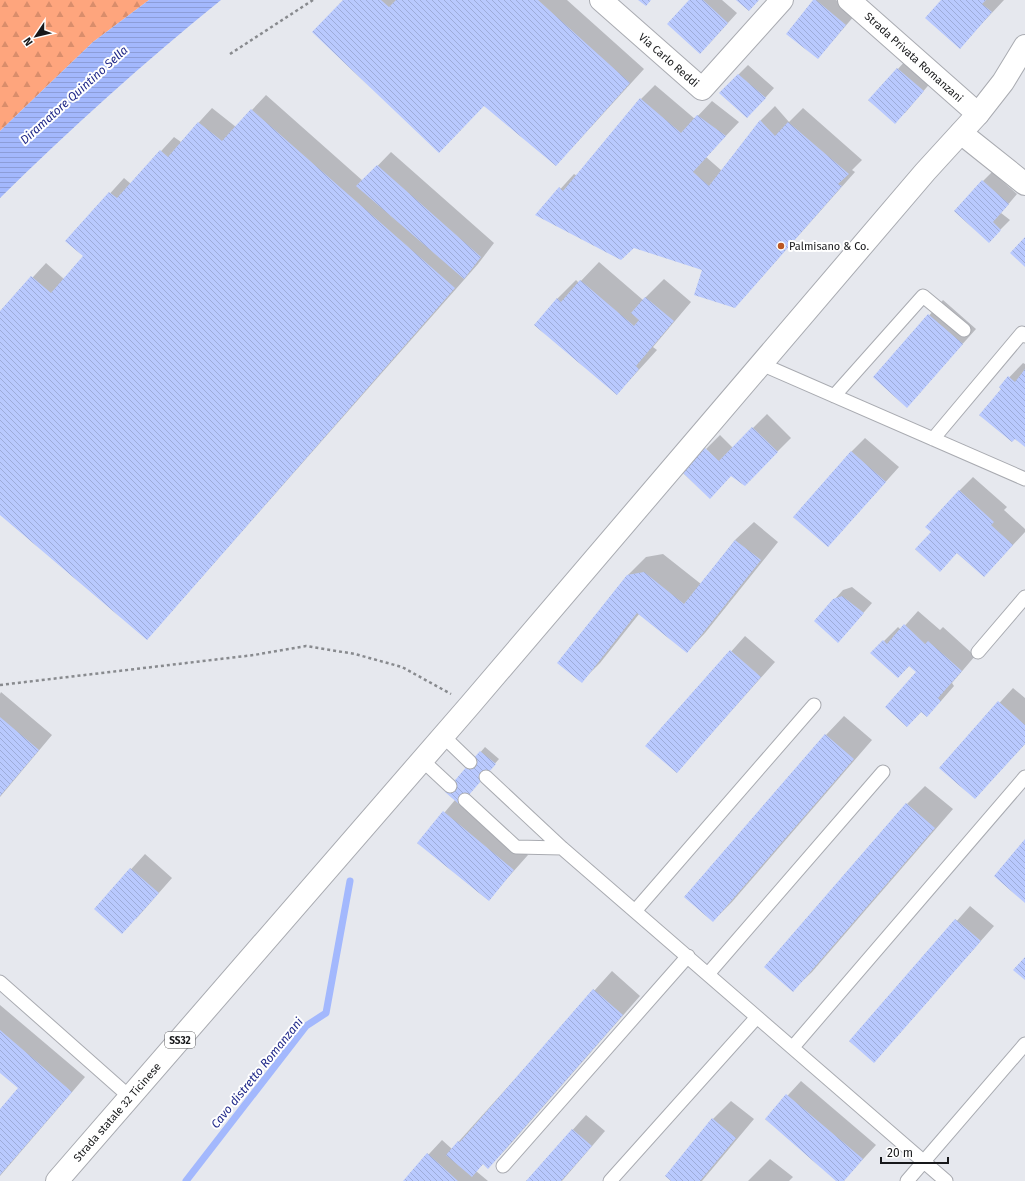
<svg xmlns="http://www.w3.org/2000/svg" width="1025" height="1181" font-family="'Fira Sans',sans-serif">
  <defs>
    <pattern id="forest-firs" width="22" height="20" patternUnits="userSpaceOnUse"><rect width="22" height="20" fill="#fea57d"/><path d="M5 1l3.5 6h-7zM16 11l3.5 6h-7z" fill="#d98d6b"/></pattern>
    <pattern id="water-rules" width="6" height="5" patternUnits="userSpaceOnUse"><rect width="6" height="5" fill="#a3b8fd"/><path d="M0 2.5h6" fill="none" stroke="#8c9dd8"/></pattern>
    <pattern id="building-back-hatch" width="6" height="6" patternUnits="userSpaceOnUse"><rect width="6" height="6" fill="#b9c9fe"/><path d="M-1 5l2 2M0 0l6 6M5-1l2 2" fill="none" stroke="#9eacd9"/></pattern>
  </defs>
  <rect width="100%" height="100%" fill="#e6e8ee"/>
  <path fill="url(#forest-firs)" d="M 0,0 L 149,0 L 93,42 L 0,131 Z"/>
  <path fill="url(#water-rules)" d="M 149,0 L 221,0 C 144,62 70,129 0,198 L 0,131 L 93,42 Z"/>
  <path fill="#0003" d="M 344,0 L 567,0 L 644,69 L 570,150 L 484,105 Z
    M 690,0 L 722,0 L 737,13 L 709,44 Z
    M 815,0 L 836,0 L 855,15 L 818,58 Z
    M 943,0 L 1004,0 L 960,47 Z
    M 907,59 L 932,81 L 905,113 L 870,100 Z
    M 748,65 L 774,88 L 757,107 L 720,93 Z
    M 655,85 L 695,119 L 712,101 L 739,122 L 706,157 L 722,171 L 761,120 L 775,106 L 789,122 L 803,108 L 862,160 L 852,170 L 855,172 L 735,307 L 704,269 L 537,215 L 574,174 L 577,176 L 641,99 Z
    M 266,95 L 363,181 L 391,152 L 494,243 L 478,264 L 147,639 L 0,514 L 0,313 L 46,263 L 64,279 L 85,256 L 67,241 L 124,178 L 131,184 L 174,137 L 181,142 L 212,108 L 236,127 Z
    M 992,172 L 1017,194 L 1001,213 L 1010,220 L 989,241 L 983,181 Z
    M 599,262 L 643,300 L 664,279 L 691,302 L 653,347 L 657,350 L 617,394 L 557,299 L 576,280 L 579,283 Z
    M 943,300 L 976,329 L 907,406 L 874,377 Z
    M 1023,363 L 1025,364 L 1025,446 L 1000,387 Z
    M 767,414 L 791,438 L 744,485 L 706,449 L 720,435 L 733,448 Z
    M 865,438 L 899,467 L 828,546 L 851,452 Z
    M 973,477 L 1007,507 L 1004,510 L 1025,529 L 1025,532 L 984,576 L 932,532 L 959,491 Z
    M 754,522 L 778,542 L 705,633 L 687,652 L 639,614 L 600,663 L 582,681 L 627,576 L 646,557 L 663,554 L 701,584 L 735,540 Z
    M 852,587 L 872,603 L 838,642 L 834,600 L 843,590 Z
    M 918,611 L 940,630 L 943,627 L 975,656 L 952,683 L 954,686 L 941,701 L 927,715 L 922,711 L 907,726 L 918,672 L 910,665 L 898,677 L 884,641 L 898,627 L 901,630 Z
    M 745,636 L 775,662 L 677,772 L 647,746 Z
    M 1013,688 L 1025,698 L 1025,744 L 975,798 L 940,768 Z
    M 1,692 L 52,735 L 0,797 L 0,694 Z
    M 844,716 L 872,740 L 732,902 L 713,921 L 686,897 L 826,735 Z
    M 485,747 L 499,759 L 462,801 L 528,855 L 488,900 L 419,843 L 455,800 L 446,792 Z
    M 925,786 L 953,809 L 812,972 L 793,990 L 907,804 Z
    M 145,854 L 172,878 L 136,919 L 95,909 Z
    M 970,906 L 994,926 L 874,1062 L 851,1041 Z
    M 612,971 L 640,996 L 506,1149 L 488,1167 L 484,1163 L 476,1171 L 488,1181 L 404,1181 L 442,1140 L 452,1149 Z
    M 0,1005 L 85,1077 L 0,1176 L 0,1111 L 19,1088 L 0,1072 Z
    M 801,1081 L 876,1145 L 843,1181 L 838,1181 L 766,1119 Z
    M 731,1101 L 754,1119 L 702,1181 L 673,1181 L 713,1119 Z
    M 586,1115 L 605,1131 L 562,1181 L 527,1181 Z
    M 770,1159 L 793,1177 L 789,1181 L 748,1181 Z"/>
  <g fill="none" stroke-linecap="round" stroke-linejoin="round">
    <path stroke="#a3b8fd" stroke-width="7" d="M 186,1181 L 306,1026 L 326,1013 L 350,881"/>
  </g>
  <path fill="url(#building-back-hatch)" d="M 343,0 L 381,0 L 389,7 L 396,0 L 538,0 L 630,83 L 556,166 L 484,106 L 439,153 L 312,32 Z
    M 638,0 L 651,0 L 646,6 Z
    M 689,0 L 703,0 L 728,23 L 700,54 L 667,24 Z
    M 736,0 L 759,0 L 749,11 Z
    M 813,0 L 816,0 L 846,25 L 818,59 L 786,34 Z
    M 941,0 L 986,0 L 982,4 L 992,12 L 960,49 L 925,18 Z
    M 897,68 L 924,91 L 895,124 L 868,100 Z
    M 738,74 L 766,98 L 747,118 L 719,93 Z
    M 640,98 L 681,133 L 697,115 L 726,136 L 693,172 L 709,186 L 760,120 L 775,136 L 788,122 L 849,174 L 838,184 L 842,186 L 735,308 L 694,295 L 702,270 L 634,248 L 621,260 L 535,215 L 559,187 L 563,191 Z
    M 251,109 L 455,288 L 147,640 L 0,515 L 0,311 L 31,276 L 51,293 L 83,256 L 65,241 L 109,192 L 117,198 L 160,150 L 168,157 L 198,122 L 222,141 Z
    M 377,165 L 481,257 L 464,279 L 356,186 Z
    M 982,180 L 1009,204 L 993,222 L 1001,230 L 989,243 L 954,211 Z
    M 1025,237 L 1025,267 L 1010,253 Z
    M 580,280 L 634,326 L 639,320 L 631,313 L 645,297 L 674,321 L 636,366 L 639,369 L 617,395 L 534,325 L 557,298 L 561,302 Z
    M 928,314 L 963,344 L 907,408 L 873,377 Z
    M 1025,369 L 1025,447 L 1015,439 L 1012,442 L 979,415 L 1001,389 L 999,387 L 1008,376 L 1015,382 Z
    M 752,427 L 778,452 L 745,486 L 731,476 L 710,499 L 682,472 L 705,448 L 719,461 Z
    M 851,451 L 886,482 L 828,547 L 793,517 Z
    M 959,490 L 994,522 L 991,525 L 1013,545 L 984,577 L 957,553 L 940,572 L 915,549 L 931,532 L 925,527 Z
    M 735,540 L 761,560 L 687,653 L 637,613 L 582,683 L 557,663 L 627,575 L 644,572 L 684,604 Z
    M 842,596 L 864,613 L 838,643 L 814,621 L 833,599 Z
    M 904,624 L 925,644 L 928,641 L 962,671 L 938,698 L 941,701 L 927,717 L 921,712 L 907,727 L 885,707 L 916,672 L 909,666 L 898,678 L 870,653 L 883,640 L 887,644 Z
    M 730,650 L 761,677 L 677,773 L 645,746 Z
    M 998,701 L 1025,725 L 1025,744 L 975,799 L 939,768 Z
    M 0,717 L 39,750 L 0,796 Z
    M 825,734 L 854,759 L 713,922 L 684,897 Z
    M 480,751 L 496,764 L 460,805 L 445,792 Z
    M 906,803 L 935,828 L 793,992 L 764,967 Z
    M 443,811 L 514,870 L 489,901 L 417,843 Z
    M 1025,839 L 1025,903 L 994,876 Z
    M 130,868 L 159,893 L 122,934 L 94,909 Z
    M 955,919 L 981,941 L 874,1063 L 849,1041 Z
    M 1025,957 L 1025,980 L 1013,970 Z
    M 593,989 L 623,1015 L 488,1169 L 483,1164 L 472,1177 L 446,1155 L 458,1141 L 460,1142 Z
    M 0,1030 L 72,1092 L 0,1175 L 0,1109 L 18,1088 L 0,1073 Z
    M 786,1094 L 863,1159 L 844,1181 L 836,1181 L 765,1119 Z
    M 712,1118 L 736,1138 L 700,1181 L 671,1181 L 665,1176 Z
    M 572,1129 L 592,1146 L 561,1181 L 526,1181 Z
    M 427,1153 L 458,1181 L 403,1181 Z"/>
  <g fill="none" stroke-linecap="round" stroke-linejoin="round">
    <defs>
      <path id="lane" d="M 761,364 L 1025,479
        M 834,396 L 923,296 L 964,330
        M 933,439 L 1022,333 L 1025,336
        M 978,652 L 1025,597
        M 443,736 L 470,762
        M 422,760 L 450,786
        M 486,777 L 562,848 L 946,1181
        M 465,800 L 516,847 L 562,848
        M 635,911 L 814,705
        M 708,974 L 883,772
        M 0,982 L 131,1098
        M 793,1047 L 1025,777
        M 503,1166 L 688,956
        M 610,1181 L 757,1017
        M 907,1181 L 1025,1044"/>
      <path id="street" d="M 601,0 L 702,89 L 782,0
        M 849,0 L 978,114
        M 961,133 L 1025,184"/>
      <path id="primary" d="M 57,1181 L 470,705 L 925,172 L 978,114 L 1003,82 L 1025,46"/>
    </defs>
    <use href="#lane" stroke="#a9abb1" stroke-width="15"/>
    <use href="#street" stroke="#a9abb1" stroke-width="24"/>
    <use href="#primary" stroke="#a9abb1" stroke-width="24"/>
    <path stroke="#888a8e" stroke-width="2.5" stroke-dasharray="3 3" stroke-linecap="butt" d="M 230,54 L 313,0
      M 0,685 L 254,655 L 306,646 L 355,654 L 402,667 L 451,694"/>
    <use href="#lane" stroke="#fff" stroke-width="13"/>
    <use href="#street" stroke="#fff" stroke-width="22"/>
    <use href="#primary" stroke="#fff" stroke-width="22"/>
  </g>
  <circle fill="#bb5723" stroke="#fff" stroke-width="1.5" cx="781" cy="246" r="4"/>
  <g text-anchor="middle" stroke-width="4" stroke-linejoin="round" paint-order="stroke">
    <rect fill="#fff" stroke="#5d5d5f" stroke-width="1" x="165" y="1032" width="30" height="16" rx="3"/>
    <g font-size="10" font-weight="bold" fill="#17181a">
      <text x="180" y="1044">SS32</text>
    </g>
    <g font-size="11" fill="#17181a" stroke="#fff">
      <text transform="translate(914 57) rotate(42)" y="4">Strada Privata Romanzani</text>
      <text transform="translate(669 60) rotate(41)" y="4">Via Carlo Reddi</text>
      <text transform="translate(117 1112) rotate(-49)" y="4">Strada statale 32 Ticinese</text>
    </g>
    <g font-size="11" fill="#17181a" stroke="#fff" text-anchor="start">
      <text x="789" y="250">Palmisano &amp; Co.</text>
    </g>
    <g font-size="12" font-style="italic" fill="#212a8a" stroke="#fff">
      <text transform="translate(74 95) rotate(-42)" y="4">Diramatore Quintino Sella</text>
      <text transform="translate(257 1073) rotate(-51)" y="4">Cavo distretto Romanzani</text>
    </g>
  </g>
  <g transform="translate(36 36) rotate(235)" stroke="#ffffff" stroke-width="3" paint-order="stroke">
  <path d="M0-3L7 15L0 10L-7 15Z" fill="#17181a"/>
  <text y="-6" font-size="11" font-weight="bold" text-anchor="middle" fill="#17181a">N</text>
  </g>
  <path d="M881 1157v6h67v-6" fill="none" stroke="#17181a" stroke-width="2"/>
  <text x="887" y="1157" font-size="12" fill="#17181a" stroke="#ffffff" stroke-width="3" paint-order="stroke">20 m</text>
</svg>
